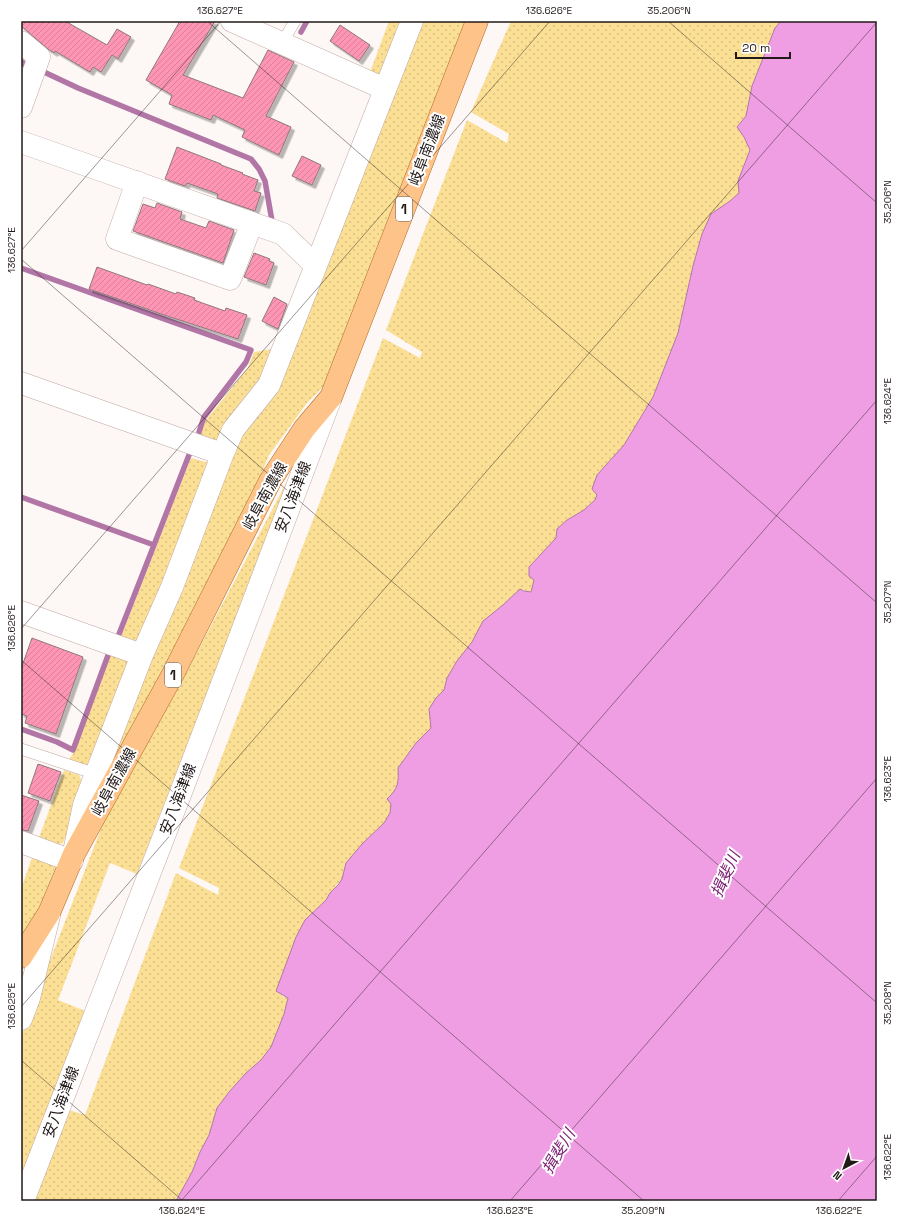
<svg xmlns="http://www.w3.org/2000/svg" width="898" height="1222" font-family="'Space Grotesk','Noto Sans JP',sans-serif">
  <defs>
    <pattern id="grass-dots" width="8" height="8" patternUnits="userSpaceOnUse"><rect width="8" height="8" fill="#fbdf94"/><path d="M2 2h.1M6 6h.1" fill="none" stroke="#d7bf7f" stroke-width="1.8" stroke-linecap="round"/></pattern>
    <pattern id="building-hatch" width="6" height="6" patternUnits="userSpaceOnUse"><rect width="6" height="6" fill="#fe95b4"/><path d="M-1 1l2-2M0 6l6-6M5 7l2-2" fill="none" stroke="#d9809a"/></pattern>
    <filter id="shadow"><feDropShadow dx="3.5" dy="3.5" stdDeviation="0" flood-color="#0004"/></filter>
  </defs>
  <rect width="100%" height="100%" fill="#fdf7f6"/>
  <path fill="url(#grass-dots)" d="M 389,21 L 405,21 L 384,72 L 375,77 L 369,75 Z
    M 420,21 L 467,21 L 326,384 L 307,403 L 269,455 L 242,521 L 99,789 L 238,434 Z
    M 511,21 L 781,21 L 775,28 L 752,86 L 746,116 L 737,127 L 744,137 L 750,150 L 738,181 L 739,193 L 730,201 L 711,214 L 702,234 L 693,266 L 678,333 L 653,397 L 624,445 L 597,475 L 597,495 L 595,500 L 584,510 L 567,520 L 556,538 L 529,567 L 534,580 L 531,592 L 520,589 L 503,605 L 483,621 L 472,642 L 457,661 L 447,678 L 444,690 L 436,698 L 429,709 L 431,728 L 416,743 L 398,768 L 398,781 L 393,793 L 390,813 L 384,823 L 362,844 L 346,863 L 342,879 L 330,893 L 326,900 L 305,920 L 296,937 L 286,966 L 281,976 L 282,996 L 288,998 L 284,1014 L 271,1047 L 261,1060 L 246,1073 L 229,1092 L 217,1108 L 209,1135 L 200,1152 L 192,1172 L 176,1201 L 34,1201 L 69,1110 L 85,1115 L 176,873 L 218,895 L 219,888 L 179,868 L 383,338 L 420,358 L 422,352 L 386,330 L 467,120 L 507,143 L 509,134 L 471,112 Z
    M 273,349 L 278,351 L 230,424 L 214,445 L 198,440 L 206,420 L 248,368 L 254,352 Z
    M 191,458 L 213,464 L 144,642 L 119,642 Z
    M 294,468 L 137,874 L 110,863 L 58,1000 L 85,1011 L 21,1178 L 21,1038 L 35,999 L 108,811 L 182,681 Z
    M 111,651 L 127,656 L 132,667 L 96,762 L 85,767 L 69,760 L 74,752 Z
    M 64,770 L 79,775 L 85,787 L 63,843 L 52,847 L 37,843 Z
    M 34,852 L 56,866 L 39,908 L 21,939 L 21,889 Z"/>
  <path fill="#ef9ee3" stroke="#b276a6" d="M 781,21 L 877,21 L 877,1201 L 176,1201 L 192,1172 L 200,1152 L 209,1135 L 217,1108 L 229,1092 L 246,1073 L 261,1060 L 271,1047 L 284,1014 L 288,998 L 276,991 L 296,937 L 305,920 L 326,900 L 330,893 L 338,885 L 342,879 L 346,863 L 362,844 L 384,823 L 390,813 L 391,804 L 387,799 C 398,789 399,782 398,768 L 416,743 L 431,728 L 429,709 L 436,698 L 444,690 L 447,678 L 457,661 L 472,642 L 483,621 L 503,605 L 520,589 L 524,591 L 531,592 L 534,580 L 529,576 L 529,567 L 556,538 L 557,529 L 567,520 L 584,510 L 595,500 L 597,495 L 592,489 L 597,475 L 624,445 L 653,397 L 678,333 L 693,266 L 702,234 L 711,214 L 730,201 L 739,193 L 738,181 L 750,150 L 744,137 L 737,127 L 746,116 L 752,86 L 775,28 Z"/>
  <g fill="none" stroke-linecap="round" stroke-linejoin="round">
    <path stroke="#b276a6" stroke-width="5.5" d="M 301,32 L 307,21
      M 21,61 L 24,64
      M 44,72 L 78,88 L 251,159 L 259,169 L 265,181 L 272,221
      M 21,268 L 251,350 L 246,362 L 204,417 L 199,432
      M 21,497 L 154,545 L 189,455
      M 119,634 L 154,545
      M 21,729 L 57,742 L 73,750 L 110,650"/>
  </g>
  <path fill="url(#building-hatch)" stroke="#8e777d" filter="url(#shadow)" d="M 21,21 L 65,21 L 107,45 L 117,29 L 131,37 L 118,59 L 112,55 L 101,72 L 93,67 L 90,72 L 55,51 L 54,53 L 48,49 L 21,26 Z
    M 180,21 L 215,21 L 183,75 L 243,98 L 268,50 L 294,62 L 266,116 L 291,127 L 279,155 L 242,137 L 245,130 L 213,115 L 211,120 L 169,104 L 172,95 L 146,80 Z
    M 340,25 L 370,45 L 359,61 L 330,41 Z
    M 177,147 L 221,164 L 221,165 L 243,173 L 242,174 L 258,180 L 254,191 L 261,193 L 255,211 L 217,198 L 218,194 L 187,183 L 185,186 L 165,179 Z
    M 302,156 L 321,165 L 312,185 L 292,176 Z
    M 157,203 L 182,212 L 180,219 L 206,228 L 209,221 L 234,230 L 223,263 L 133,231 L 143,204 L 155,208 Z
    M 254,253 L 270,259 L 269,261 L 274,263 L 266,285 L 244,277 Z
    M 97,267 L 147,285 L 148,284 L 176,294 L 177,292 L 195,298 L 194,300 L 225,311 L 226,308 L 247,315 L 238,339 L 164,315 L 89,289 Z
    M 274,297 L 287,304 L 278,329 L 262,321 Z
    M 32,638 L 83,657 L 56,734 L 25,723 L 27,716 L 21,714 L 21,669 Z
    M 38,764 L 61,772 L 50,801 L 28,793 Z
    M 21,795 L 39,801 L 28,831 L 21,830 Z"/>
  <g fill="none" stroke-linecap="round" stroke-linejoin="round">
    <defs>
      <path id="service" d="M 282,43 L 295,21
        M 21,749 L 96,774"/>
      <path id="minor" d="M 232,21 L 385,89
        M 21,42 L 39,57 L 21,107
        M 21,142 L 283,234 L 316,266
        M 137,182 L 117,239 L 230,279 L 252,223
        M 21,383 L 222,454
        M 21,612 L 142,655
        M 21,842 L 72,861
        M 75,847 L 84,805 L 142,655 L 172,587 L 223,453 L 233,430 L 269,385 L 412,21
        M 21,1019 L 29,998 L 49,916"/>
      <path id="secondary" d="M 23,1201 L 181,792 L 330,400"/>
      <path id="primary" d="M 21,957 L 49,913 L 74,854 L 173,674 L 270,481 L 304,429 L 331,397 L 477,21"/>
    </defs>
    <use href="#service" stroke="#c2aaa5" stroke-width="12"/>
    <use href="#minor" stroke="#c2aaa5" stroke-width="23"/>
    <use href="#secondary" stroke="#c2aaa5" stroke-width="23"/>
    <use href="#primary" stroke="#b06e2d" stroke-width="23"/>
    <use href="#service" stroke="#fff" stroke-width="11"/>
    <use href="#minor" stroke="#fff" stroke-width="22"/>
    <use href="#secondary" stroke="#fff" stroke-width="22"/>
    <use href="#primary" stroke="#fec388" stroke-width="22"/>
  </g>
  <path fill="none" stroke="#221a18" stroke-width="1" stroke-opacity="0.45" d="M 207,21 L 877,603M 668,21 L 877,203M 21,251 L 221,21M 21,259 L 877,1003M 21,629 L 550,21M 21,660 L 644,1201M 21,1007 L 877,22M 21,1060 L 183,1201M 181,1201 L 877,400M 510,1201 L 877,778M 838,1201 L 877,1156"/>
  <g text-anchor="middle" stroke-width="4" stroke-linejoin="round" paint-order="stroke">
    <g fill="#fff" stroke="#645f5d" stroke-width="1">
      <rect x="396" y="197" width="16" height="24" rx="3"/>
      <rect x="165" y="663" width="16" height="24" rx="3"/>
    </g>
    <g font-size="14" font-weight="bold" fill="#221a18">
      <text x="404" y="214">1</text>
      <text x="173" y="680">1</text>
    </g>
    <g font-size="15" fill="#221a18" stroke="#fff">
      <text transform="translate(427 150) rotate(-69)" y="5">岐阜南濃線</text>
      <text transform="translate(265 496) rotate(-61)" y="5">岐阜南濃線</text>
      <text transform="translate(293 497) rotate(-69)" y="5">安八海津線</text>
      <text transform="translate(114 782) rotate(-61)" y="5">岐阜南濃線</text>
      <text transform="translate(178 799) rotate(-69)" y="5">安八海津線</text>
      <text transform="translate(61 1102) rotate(-69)" y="5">安八海津線</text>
    </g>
    <g font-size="16" font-style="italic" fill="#7b1e72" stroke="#fff">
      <text transform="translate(725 874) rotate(-66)" y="6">揖斐川</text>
      <text transform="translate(558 1151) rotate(-59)" y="6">揖斐川</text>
    </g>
  </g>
  <rect width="898" height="1222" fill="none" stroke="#ffffff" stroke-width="44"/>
  <g transform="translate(844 1168) rotate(221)" stroke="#ffffff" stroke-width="3" paint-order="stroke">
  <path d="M0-3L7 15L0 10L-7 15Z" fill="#221a18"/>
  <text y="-6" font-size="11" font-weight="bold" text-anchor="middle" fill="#221a18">N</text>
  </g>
  <path d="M736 52v6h54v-6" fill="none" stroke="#221a18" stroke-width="2"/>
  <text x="742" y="52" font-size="12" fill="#221a18" stroke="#ffffff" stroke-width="3" paint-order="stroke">20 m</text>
  <rect x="22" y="22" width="854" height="1178" fill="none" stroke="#221a18" stroke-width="1.5"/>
  <g font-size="10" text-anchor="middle" fill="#221a18">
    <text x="220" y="14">136.627°E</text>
    <text x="549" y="14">136.626°E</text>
    <text x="669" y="14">35.206°N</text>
    <text transform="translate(887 202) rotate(-90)" y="4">35.206°N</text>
    <text transform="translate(11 250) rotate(-90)" y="4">136.627°E</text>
    <text transform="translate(887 401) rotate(-90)" y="4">136.624°E</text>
    <text transform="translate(887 602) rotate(-90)" y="4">35.207°N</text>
    <text transform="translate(11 628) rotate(-90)" y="4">136.626°E</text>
    <text transform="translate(887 779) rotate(-90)" y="4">136.623°E</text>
    <text transform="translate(887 1003) rotate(-90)" y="4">35.208°N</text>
    <text transform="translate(11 1006) rotate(-90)" y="4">136.625°E</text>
    <text transform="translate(887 1157) rotate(-90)" y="4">136.622°E</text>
    <text x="182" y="1214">136.624°E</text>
    <text x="510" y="1214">136.623°E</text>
    <text x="643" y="1214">35.209°N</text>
    <text x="839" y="1214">136.622°E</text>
  </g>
</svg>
